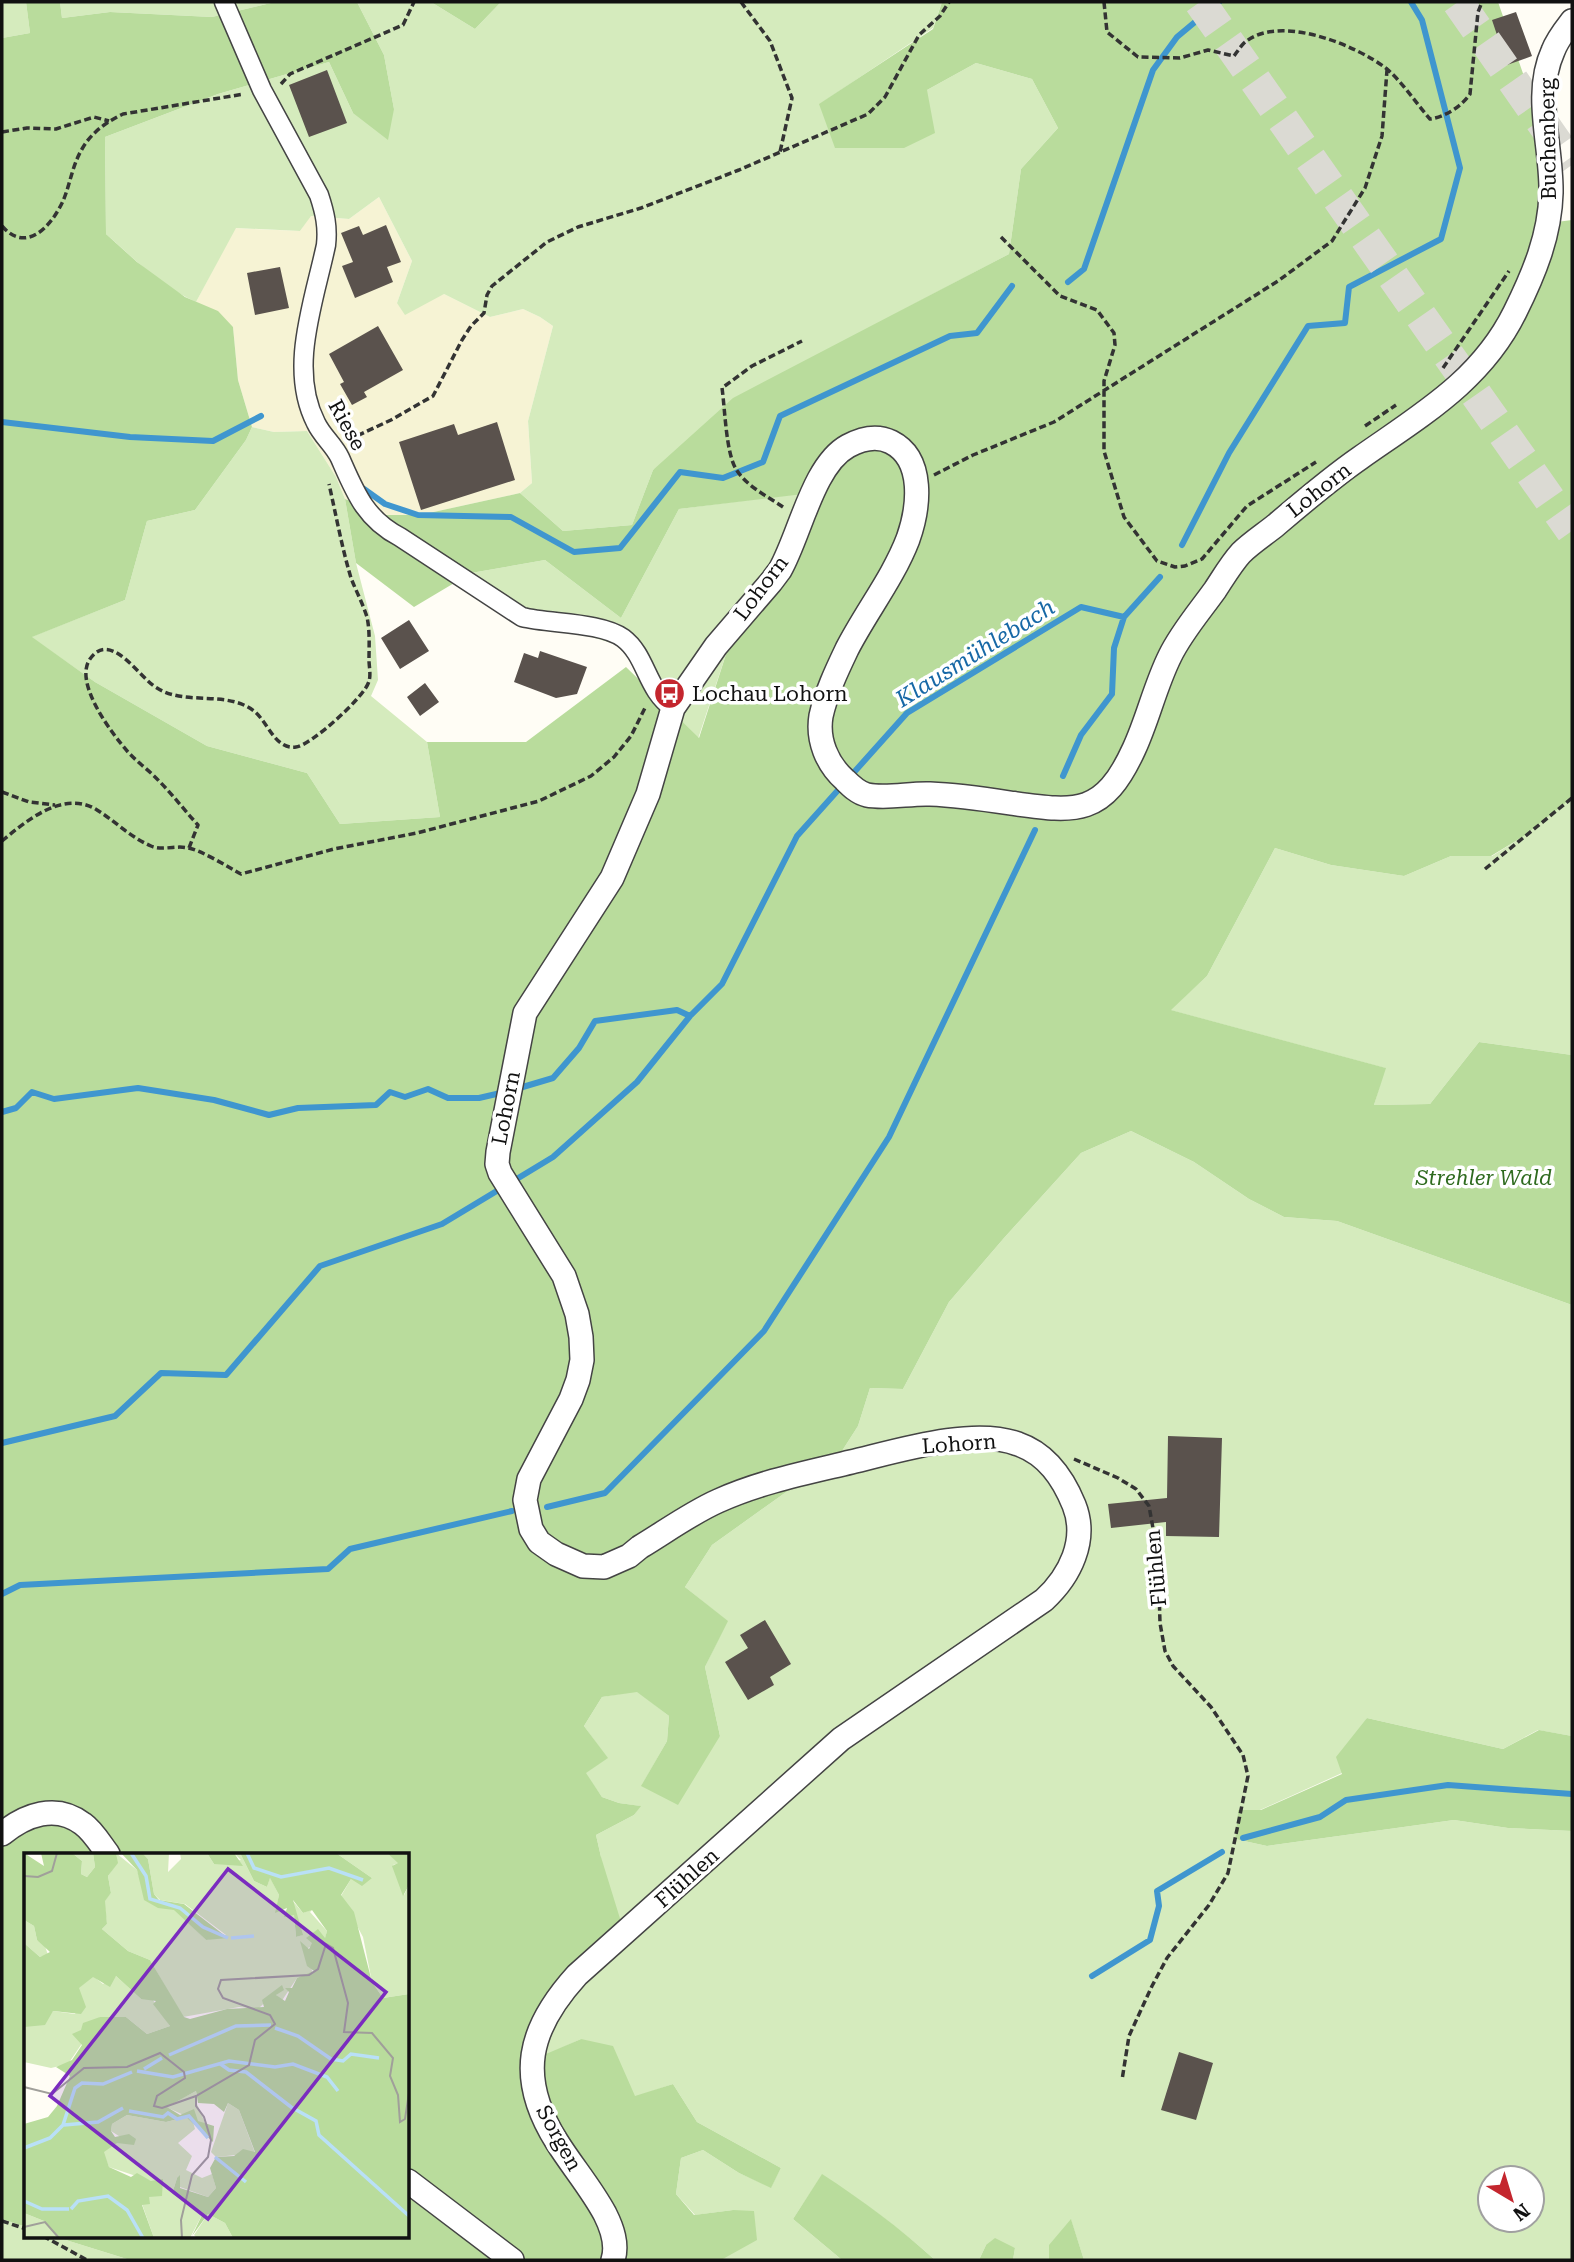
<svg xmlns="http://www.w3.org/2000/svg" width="1574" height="2262" font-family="'Roboto Serif',serif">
  <rect width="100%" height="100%" fill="#fffdf5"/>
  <path fill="#f6f3d4" d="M 379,197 L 412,261 L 397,303 L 444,294 L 490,317 L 523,309 L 540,317 L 553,326 L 528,421 L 532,483 L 520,493 L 420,515 L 386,515 L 345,499 L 336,477 L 307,431 L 274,432 L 252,427 L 238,380 L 233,327 L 196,302 L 235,228 L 300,231 L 310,216 L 349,219 Z"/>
  <path fill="#d5ebbd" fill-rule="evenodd" d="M 2,2 L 26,2 L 30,33 L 2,38 Z
    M 60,2 L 275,2 L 212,17 L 110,12 L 62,18 Z
    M 357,2 L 431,2 L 475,29 L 501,2 L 942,2 L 933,28 L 820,104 L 927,90 L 976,63 L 1032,79 L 1058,128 L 1021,169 L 1009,254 L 897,313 L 653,470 L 632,525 L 563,531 L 520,493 L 532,483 L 528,421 L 553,326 L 540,317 L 523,309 L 490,317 L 444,294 L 405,315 L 397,303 L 412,261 L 379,197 L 349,219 L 311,216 L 300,231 L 236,228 L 196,302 C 162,287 133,258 106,234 L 105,137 L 218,94 L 329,62 L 353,113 L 394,109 L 384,55 Z
    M 252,427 L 274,432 L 307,431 L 336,477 L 345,499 L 356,563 L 375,636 L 378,680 L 371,696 L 427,742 L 440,817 L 340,824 L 307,773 L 207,746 L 95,682 L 31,637 L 125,600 L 147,521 L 195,510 L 246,440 Z
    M 804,493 L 804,539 L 730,642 L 698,739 L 642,683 L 631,659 L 615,644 L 574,632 L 459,580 L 471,573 L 545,560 L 621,618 L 679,509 Z
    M 1572,798 L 1572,1055 L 1479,1042 L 1430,1104 L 1374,1105 L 1385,1068 L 1170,1010 L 1207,976 L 1275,848 L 1331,865 L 1404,876 L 1451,856 L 1492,856 L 1524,836 Z
    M 1131,1131 L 1194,1162 L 1249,1199 L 1284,1217 L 1337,1221 L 1572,1305 L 1572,1736 L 1538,1730 L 1503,1749 L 1367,1718 L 1342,1773 L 1260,1810 L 1238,1810 L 1235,1839 L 1267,1846 L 1454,1820 L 1508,1828 L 1572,1831 L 1572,2260 L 1084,2260 L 1071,2220 L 1050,2245 L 1049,2260 L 1013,2260 L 1015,2248 L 986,2245 L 979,2260 L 935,2260 C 900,2228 862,2201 822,2175 L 793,2219 L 842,2260 L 721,2260 L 733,2210 L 695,2215 L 676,2194 L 681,2158 L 703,2150 L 739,2173 L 771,2187 L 781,2168 L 697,2122 L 673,2084 L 635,2097 L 581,2039 L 546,2055 L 536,2023 L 601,1857 L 596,1835 L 634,1815 L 640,1806 L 619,1803 L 602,1797 L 585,1773 L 607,1758 L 584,1726 L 602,1697 L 637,1691 L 669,1716 L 667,1741 L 642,1785 L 720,1736 L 705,1667 L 727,1621 L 685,1587 L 712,1545 L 789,1490 L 833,1465 L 858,1426 L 870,1388 L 903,1389 L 949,1302 L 1004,1238 L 1081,1153 ZM 1490,2178 L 1532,2178 L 1532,2220 L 1490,2220 Z
    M 2,2219 L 26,2227 L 26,2236 L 53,2236 L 130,2260 L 2,2260 Z"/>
  <path fill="#b9dc9c" d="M 26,2 L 60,2 L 62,18 L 110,12 L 212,17 L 275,2 L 357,2 L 384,55 L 394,109 L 388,140 L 353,113 L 329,62 L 218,94 L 105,137 L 106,234 L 137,262 L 185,297 L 218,311 L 233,327 L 238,380 L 252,427 L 246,440 L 195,510 L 147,521 L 125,600 L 32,637 L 95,682 L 207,746 L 307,773 L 340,824 L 440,817 L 427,742 L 526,742 L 626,667 L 699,738 L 730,642 L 804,539 L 803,494 L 679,509 L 621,618 L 545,560 L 471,573 L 414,607 L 356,563 L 345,499 L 386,515 L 420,515 L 520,493 L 563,531 L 632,525 L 653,470 L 733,398 L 1009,254 L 1021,169 L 1058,128 L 1032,79 L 976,63 L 927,90 L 935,133 L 904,148 L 835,148 L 819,104 L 933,29 L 942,2 L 1498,2 L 1532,99 L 1546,125 L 1549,223 L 1572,220 L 1572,798 L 1524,836 L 1491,856 L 1451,856 L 1404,876 L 1331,865 L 1275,848 L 1207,976 L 1171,1010 L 1386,1068 L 1374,1105 L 1430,1104 L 1479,1042 L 1572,1055 L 1572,1305 L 1337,1221 L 1284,1217 L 1249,1199 L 1194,1162 L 1131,1131 L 1081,1153 L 1004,1238 L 949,1302 L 903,1389 L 870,1388 L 858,1426 L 833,1465 L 789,1490 L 712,1545 L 685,1587 L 728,1621 L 705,1667 L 720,1736 L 678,1805 L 641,1786 L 667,1741 L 669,1716 L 637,1692 L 602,1697 L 584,1726 L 608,1758 L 586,1773 L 602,1797 L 619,1803 L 641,1806 L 634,1815 L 596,1835 L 601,1857 L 622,1925 L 536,2023 L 546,2054 L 581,2039 L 613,2046 L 635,2096 L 673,2084 L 697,2122 L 781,2168 L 771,2188 L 739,2173 L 703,2150 L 681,2158 L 676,2194 L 694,2215 L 733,2210 L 754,2211 L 757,2240 L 721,2260 L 130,2260 L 53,2236 L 408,2236 L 408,1854 L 26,1854 L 26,2227 L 2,2219 L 2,38 L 30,33 Z
    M 431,2 L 501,2 L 475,29 Z
    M 1367,1718 L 1503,1749 L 1539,1730 L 1572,1736 L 1572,1831 L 1508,1828 L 1454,1820 L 1267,1846 L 1235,1839 L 1238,1810 L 1261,1810 L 1342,1774 L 1336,1757 Z
    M 822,2174 C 862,2200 900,2228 935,2260 L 842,2260 L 793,2219 Z
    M 1071,2219 L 1084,2260 L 1049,2260 L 1049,2245 Z
    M 995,2238 L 1015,2248 L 1013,2260 L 979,2260 L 986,2245 Z"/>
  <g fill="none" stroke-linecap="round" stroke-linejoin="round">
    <path stroke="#3f96cf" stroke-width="6" d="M 1068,282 L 1084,269 L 1153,70 L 1177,37 L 1219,2
      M 2,422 L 130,437 L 213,441 L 261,416
      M 364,489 L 385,504 L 418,515 L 511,517 L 574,552 L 620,548 L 680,472 L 723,478 L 763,462 L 780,416 L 950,336 L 977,333 L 1012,286
      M 1182,545 L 1229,453 L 1308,326 L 1345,323 L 1349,287 L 1441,239 L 1460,168 L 1422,20 L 1411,2
      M 1063,776 L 1081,735 L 1112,694 L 1114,648 L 1124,617
      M 516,1089 L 553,1078 L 579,1048 L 595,1021 L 677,1010 L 690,1016
      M 2,1112 L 16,1108 L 32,1092 L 54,1099 L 138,1088 L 214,1100 L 269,1115 L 298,1108 L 376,1105 L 390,1092 L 405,1097 L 428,1089 L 448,1098 L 479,1098 L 505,1092
      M 2,1443 L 115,1416 L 161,1373 L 226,1375 L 320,1266 L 442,1224 L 553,1157 L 637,1082 L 690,1016 L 722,984 L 797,836 L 907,713 L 1081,607 L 1124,617 L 1160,577
      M 547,1507 L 605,1493 L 764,1331 L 889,1137 L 1035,830
      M 2,1594 L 20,1585 L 328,1569 L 350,1549 L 512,1511
      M 1243,1838 L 1320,1817 L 1346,1800 L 1448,1785 L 1572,1794
      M 1092,1976 L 1150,1940 L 1159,1906 L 1157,1891 L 1222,1852"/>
  </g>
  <path fill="#5a524d" d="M 1516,12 L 1532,56 L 1507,65 L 1492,20 Z
    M 327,70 L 347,123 L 309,137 L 289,85 Z
    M 386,225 L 401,262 L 387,267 L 393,282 L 355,298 L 342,266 L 353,262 L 341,233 L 359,226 L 363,235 Z
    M 280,267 L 289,308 L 255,315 L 247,273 Z
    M 378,326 L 403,370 L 364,392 L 367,397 L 352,405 L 340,384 L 344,382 L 329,354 Z
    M 497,422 L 515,480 L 421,510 L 399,442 L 454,424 L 458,435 Z
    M 409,620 L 429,651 L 400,669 L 381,638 Z
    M 540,651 L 587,667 L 577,694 L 556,698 L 514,682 L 524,653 L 538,658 Z
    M 425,683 L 439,702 L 420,716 L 407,697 Z
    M 1168,1436 L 1222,1438 L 1219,1537 L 1166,1536 L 1166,1522 L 1111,1528 L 1108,1504 L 1167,1498 Z
    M 765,1620 L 791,1664 L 770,1677 L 774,1685 L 748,1700 L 725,1662 L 748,1648 L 740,1635 Z
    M 1179,2052 L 1213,2063 L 1196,2120 L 1161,2110 Z"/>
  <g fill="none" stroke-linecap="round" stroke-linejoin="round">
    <path stroke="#dbdad3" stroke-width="32" stroke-dasharray="32 16" stroke-linecap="butt" d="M 1200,2 L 1572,531
      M 1458,2 L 1572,165"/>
    <defs>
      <path id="minor" d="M 224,2 L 262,90 L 319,195 C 325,213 328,227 326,245 C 314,302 288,369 316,423 C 322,436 334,445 340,458 C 355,492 365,519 400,537 L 522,617 C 550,624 601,622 623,638 C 647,656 646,690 673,708"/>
      <path id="tertiary" d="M 2,1834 C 25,1815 56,1803 83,1824 C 93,1831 101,1845 108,1854
        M 408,2181 L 512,2260
        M 613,2260 C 618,2244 612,2228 605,2214 C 591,2188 572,2166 557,2142 C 516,2077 528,2029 577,1975 L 841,1739 L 1044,1600 C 1070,1576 1088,1540 1074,1505 C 1063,1478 1047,1454 1018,1444 C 973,1427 897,1451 851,1462 C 805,1473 760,1482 718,1501 C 691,1513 665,1532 640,1547 L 629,1556 L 604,1567 L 583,1566 L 556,1554 L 539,1542 L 531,1529 L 525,1500 L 529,1479 L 571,1399 L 578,1380 L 582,1360 L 581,1337 L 577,1314 L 564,1276 L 500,1173 L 497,1164 L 498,1152 L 525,1013 L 612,878 L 648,794 L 673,708 L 716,646 L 771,582 L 780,570 C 800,535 813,465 848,446 C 861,439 877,435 891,442 C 925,459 919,508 908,539 C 893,578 866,612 847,649 C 837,670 826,693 821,716 C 817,740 827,764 845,780 C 851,786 858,793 867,795 C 887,799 910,793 930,794 C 957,795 984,799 1010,803 C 1076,812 1103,817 1134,749 C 1148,719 1155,686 1170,656 C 1181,633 1200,611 1215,590 C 1223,578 1231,564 1241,553 C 1251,543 1265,534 1276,525 C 1303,502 1331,478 1360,458 C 1421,415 1481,381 1515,312 C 1534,274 1550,235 1551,193 C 1552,146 1533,95 1553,51 C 1557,40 1565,30 1572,21"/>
    </defs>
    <use href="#minor" stroke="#444" stroke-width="21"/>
    <use href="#tertiary" stroke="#444" stroke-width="26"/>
    <path stroke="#333" stroke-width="3.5" stroke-dasharray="7 3.5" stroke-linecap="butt" d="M 741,2 L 770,41 L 792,98 L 780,152
      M 1104,2 L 1107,32 L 1138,57 L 1180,58 L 1208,50 L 1234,56 C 1237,52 1240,47 1244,43 C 1279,13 1356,45 1387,69 C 1403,83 1416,103 1430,119 C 1445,117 1462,106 1470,94 L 1478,12 L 1482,2
      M 281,84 L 290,74 L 403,25 L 414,2
      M 2,132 L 27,128 L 56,129 L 94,117 L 109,121
      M 2,226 C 26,254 51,227 63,201 C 70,185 72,166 82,149 C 91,133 106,122 123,114 L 244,94
      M 1001,237 L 1060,296 L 1097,310 L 1114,333 L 1115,345 L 1104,381 L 1104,451 L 1124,517 L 1157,561 L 1175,567 L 1185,566 L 1202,559 L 1247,506 L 1316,462
      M 1443,368 L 1509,271
      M 1365,426 L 1396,405
      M 348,440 L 391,420 L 433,396 L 462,340 L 471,326 L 484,313 L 487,295 L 492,286 L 547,242 L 578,227 L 641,208 L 739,170 L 868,114 L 885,97 L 919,35 L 940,16 L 949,2
      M 934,475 L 973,455 L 1054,422 L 1278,281 L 1332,241 L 1365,188 L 1382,136 L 1387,70
      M 783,507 C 767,496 746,486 736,469 C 726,453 725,409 722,388 L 752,366 L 802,341
      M 2,792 L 29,802 L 55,805
      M 2,841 C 26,821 64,789 97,810 C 115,821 130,837 151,846 C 162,851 176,845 188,848 C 201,850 228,867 241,874 L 334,849 L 417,833 L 539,801 L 591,776 L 614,757 L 631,736 L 645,708
      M 189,848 L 198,825 C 185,811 173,795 159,781 C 150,771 138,763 128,752 C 113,735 73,683 90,659 C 111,629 139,678 157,688 C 185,706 227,690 254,711 C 268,722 275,750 296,747 C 310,746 366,696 369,681 C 371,675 369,666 369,660 C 369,646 370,631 367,617 C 363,604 356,591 351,578 C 342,548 336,515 329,484
      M 1485,869 L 1572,798
      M 1074,1459 L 1118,1478 L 1136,1489 L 1149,1506 L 1158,1556 L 1160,1623 L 1165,1651 L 1173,1666 L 1211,1707 L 1243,1755 L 1248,1776 L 1228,1873 L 1209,1905 L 1167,1958 L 1152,1986 L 1129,2036 L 1122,2080
      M 2,2221 L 26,2229
      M 43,2236 L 87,2260"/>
    <use href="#minor" stroke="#fff" stroke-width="18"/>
    <use href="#tertiary" stroke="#fff" stroke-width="23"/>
  </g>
  <defs>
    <symbol id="bus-disc" viewBox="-11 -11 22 22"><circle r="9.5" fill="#c4262e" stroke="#fff"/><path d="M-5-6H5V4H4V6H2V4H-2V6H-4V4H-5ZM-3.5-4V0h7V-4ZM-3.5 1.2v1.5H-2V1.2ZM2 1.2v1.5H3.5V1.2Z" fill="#fff"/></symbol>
  </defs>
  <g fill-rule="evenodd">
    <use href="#bus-disc" x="652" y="676" width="35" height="35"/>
  </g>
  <g text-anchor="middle" stroke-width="7" stroke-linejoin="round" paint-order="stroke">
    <g font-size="21" fill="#111" stroke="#fff">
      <text transform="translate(1548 139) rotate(-91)" y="7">Buchenberg</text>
      <text transform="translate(347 425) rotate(61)" y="7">Riese</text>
      <text transform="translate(1319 490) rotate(-38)" y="7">Lohorn</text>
      <text transform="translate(761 588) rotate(-53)" y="7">Lohorn</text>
      <text transform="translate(506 1108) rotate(-79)" y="7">Lohorn</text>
      <text transform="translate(959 1444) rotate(-4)" y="7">Lohorn</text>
      <text transform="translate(1156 1568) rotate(-95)" y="7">Flühlen</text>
      <text transform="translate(687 1878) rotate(-42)" y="7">Flühlen</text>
      <text transform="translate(559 2138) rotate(61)" y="7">Sorgen</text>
    </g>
    <g font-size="21" fill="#111" stroke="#fff" text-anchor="start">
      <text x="692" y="701">Lochau Lohorn</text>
    </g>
    <g font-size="21" font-style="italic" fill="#2f6b1f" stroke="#fff">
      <text x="1484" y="1185">Strehler Wald</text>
    </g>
    <g font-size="23" font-style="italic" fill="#1768a6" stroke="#fff">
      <text transform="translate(975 653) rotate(-32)" y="8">Klausmühlebach</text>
    </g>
  </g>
  <g transform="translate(24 1853)">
    <rect width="385" height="385" fill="#fffdf5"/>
    <path d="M 48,0 L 69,0 L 71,14 L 63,24 L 57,21 L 58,8 ZM 92,0 L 113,17 L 120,39 L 150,56 L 182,87 L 202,82 L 161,51 L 136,47 L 130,41 L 124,6 L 117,0 L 145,0 L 144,19 L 157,6 L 156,0 L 183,0 L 190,11 L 217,7 L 210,0 L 216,0 L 230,28 L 243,34 L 246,24 L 255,42 L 253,53 L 270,62 L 272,84 L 278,82 L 268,47 L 279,60 L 289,56 L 286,59 L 303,78 L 301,86 L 289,83 L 288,93 L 282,96 L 289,121 L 273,125 L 257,149 L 252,142 L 258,133 L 234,156 L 215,154 L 159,164 L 126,107 L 104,98 L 78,76 L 83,71 L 80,48 L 87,40 L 84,23 L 93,10 ZM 312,0 L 363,0 L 375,10 L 369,12 L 380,42 L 385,32 L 385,141 L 359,145 L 348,129 L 339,84 L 317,43 L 327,26 L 348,25 ZM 0,67 L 10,73 L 13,87 L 20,90 L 24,102 L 16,104 L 0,90 ZM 69,123 L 79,131 L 92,123 L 117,146 L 127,144 L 146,173 L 123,181 L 102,164 L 76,164 L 44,211 L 27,215 L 0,209 L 0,174 L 29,158 L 51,161 L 58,149 L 54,135 ZM 172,238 L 173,251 L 182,272 L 142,254 ZM 204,250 L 215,257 L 231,300 L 192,304 L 187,299 ZM 103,262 L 142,269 L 162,264 L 169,269 L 171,276 L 154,290 L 168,303 L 162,317 L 178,325 L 188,321 L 192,335 L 184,344 L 156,334 L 153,325 L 148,341 L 179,360 L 166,385 L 130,385 L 118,351 L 127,328 L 85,314 L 79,299 L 98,285 L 87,278 L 88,271 ZM 0,360 L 20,368 L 35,385 L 0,385 ZM 184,361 L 201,370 L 209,385 L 173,385 L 170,382 Z" fill="#d5ebbd"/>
    <path d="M 0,0 L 20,13 L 17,0 L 48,0 L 58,8 L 57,21 L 63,24 L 71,14 L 69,0 L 92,0 L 94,10 L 84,23 L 87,40 L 81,48 L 83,71 L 78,76 L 104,98 L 126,107 L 160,164 L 166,166 L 203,156 L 240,154 L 238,147 L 258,132 L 260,137 L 252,142 L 261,148 L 265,139 L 261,135 L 268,135 L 273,125 L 290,118 L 283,113 L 276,88 L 285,96 L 288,90 L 282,85 L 294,76 L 301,85 L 303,78 L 288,57 L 279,60 L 269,47 L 279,82 L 272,84 L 270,62 L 260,64 L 263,55 L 251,60 L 255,42 L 246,25 L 243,34 L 230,28 L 216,0 L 312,0 L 348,25 L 338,33 L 327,26 L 317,42 L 330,59 L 348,129 L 359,145 L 385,141 L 385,385 L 209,385 L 201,370 L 184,361 L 168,383 L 179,360 L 148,341 L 153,325 L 156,322 L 156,335 L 184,344 L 192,335 L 186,315 L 192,304 L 210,303 L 219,296 L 231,299 L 215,257 L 204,250 L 200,259 L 190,251 L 174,250 L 172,238 L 143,254 L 156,262 L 170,256 L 174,268 L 190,273 L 189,289 L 162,264 L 142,269 L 103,262 L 88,271 L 87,278 L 91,284 L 105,281 L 112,286 L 110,292 L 93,290 L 80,299 L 85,314 L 107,324 L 113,320 L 127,328 L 139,326 L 138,343 L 125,344 L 126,351 L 118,352 L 130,385 L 35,385 L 20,368 L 0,360 L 0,271 L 24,264 L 33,253 L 46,223 L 32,214 L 48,207 L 58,192 L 48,181 L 57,177 L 59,170 L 76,164 L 102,164 L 123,181 L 146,173 L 129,151 L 132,148 L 117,146 L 92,123 L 86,134 L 69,124 L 55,135 L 62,154 L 57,161 L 29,158 L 21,172 L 0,174 L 0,90 L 16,104 L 26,99 L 13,87 L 10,73 L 0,67 ZM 97,0 L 118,0 L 124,6 L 130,41 L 135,47 L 160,51 L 204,85 L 182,87 L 150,57 L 134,55 L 120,47 L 113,17 ZM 183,0 L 210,0 L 219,13 L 190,11 ZM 363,0 L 385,0 L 385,32 L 379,43 L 368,13 L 374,10 Z" fill="#b9dc9c"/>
    <path fill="none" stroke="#b9e0f7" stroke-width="3.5" d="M 107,0 L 122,23 L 126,46 L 156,55 L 179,74 L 204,85M 223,0 L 230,15 L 257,24 L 305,15 L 339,27M 207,85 L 230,83M 251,175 L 274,183 L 307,206 L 319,208 L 327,201 L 355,205M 145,202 L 212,173 L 247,172M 195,210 L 205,217 L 222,219 L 267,254 L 292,268 L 295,282 L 385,363M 120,216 L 138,205M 113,218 L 149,224 L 205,208 L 251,214 L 269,211 L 303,224 L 314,238M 105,258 L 139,264 L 144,260 L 153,266 L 165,263 L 184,285M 40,272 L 74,269 L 99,255M 0,295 L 26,285 L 39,272 L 51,235 L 58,230 L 79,231 L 108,219M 191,304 L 222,329M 0,348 L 18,356 L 45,356M 47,356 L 54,348 L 84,343 L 103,357 L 119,385"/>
    <path fill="none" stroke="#a09f9a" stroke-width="2" d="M 0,23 L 14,24 L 28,18 L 33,0M 0,234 L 28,241 L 60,215 L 103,214 L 136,200 L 160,219 L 161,225 L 133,243 L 130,253 L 138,255 L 172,243 L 225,212 L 231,187 L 251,171 L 246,162 L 199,145 L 194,136 L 197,127 L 285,122 L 294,116 L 302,91 L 309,95 L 324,150 L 320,179 L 348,180 L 369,205 L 366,223 L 374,242 L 376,269 L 381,266 L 385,240M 0,374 L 21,369 L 35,385M 158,385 L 157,367 L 168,322 L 184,304 L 187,287 L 180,264 L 172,253 L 172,243"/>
    <path fill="#7b2cbf" fill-opacity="0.15" stroke="#7b2cbf" stroke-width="3.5" d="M 204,16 L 362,139 L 184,366 L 26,243 Z"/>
    <rect width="385" height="385" fill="none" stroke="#111" stroke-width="3.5"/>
  </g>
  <rect width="1574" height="2262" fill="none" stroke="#111111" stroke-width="7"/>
  <g transform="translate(1511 2199) rotate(142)"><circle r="33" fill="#ffffff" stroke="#a0a0a0" stroke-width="2"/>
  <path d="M0-5L12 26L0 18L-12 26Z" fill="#c4262e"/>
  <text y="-10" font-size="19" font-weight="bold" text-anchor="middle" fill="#111111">N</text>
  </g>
</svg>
